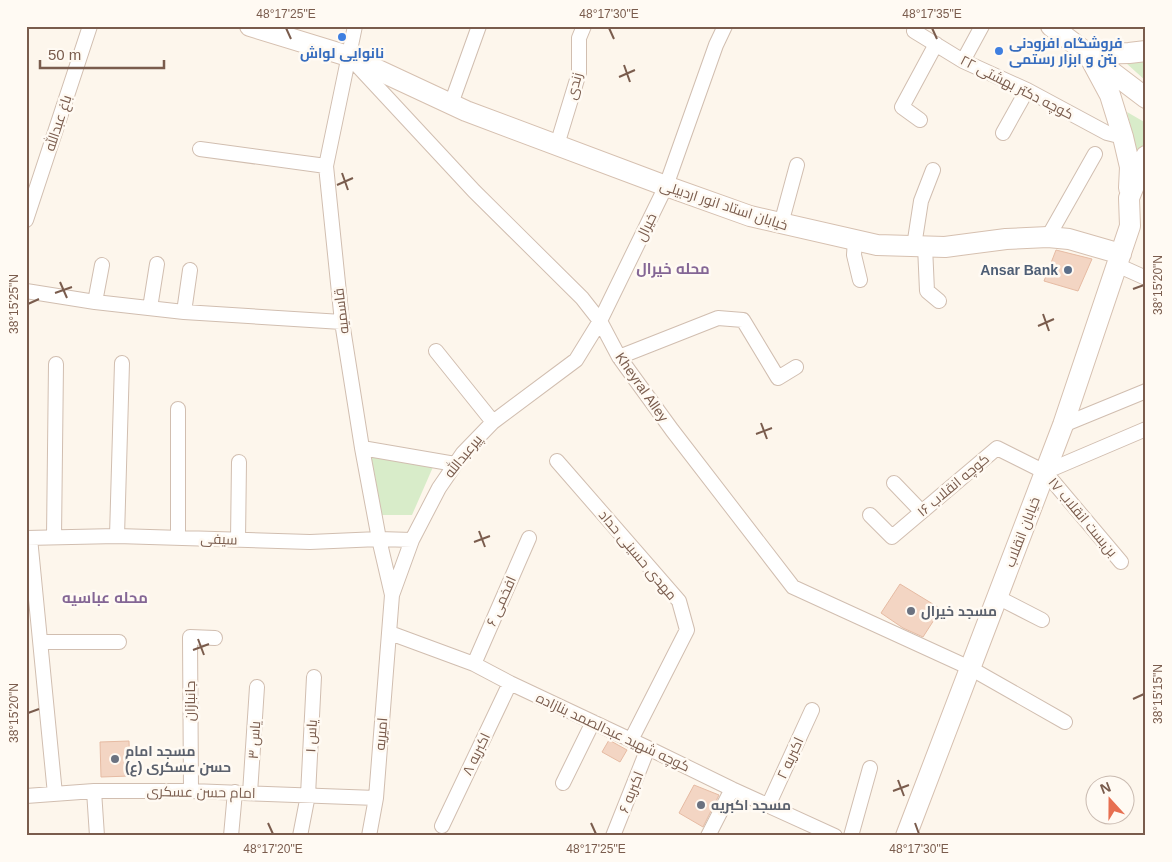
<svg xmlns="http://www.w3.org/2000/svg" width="1172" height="862" font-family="Arial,Cairo,sans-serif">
  <rect width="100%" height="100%" fill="#fdf6ec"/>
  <path fill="#d8ecc9" d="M 1146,61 L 1146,81 L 1126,63 Z
    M 1127,112 L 1146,123 L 1146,141 L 1138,155 Z
    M 371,455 L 433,467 L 412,515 L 382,515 Z"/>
  <path fill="#f3d5c3" stroke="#e6bba3" d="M 1056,250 L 1092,259 L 1078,291 L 1044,281 Z
    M 900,584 L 941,609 L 923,637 L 903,628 L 881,613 Z
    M 609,740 L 627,750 L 620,762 L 602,752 Z
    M 129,741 L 130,776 L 101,777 L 100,742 Z
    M 694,785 L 719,795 L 703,827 L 679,813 Z"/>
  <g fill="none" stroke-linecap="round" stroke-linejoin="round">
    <defs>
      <path id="street" d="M 355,26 L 326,166 L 342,322 L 362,448 L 379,539 L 392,595
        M 914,31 L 963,61 L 1027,90 L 1107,133 L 1123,137
        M 963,61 L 982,26
        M 355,63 L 474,191 L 582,298 L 600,321 L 619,357 L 672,430 L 793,587 L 970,668 L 1065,722
        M 451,104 L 479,26
        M 920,120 L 902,107 L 936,44
        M 1003,133 L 1027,90
        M 557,145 L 579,73 L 579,38 L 584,26
        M 200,149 L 326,166
        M 26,220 L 90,26
        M 781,224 L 797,165
        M 1048,237 L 1095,154
        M 855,240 L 854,255 L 860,280
        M 914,246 L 921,201 L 933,170
        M 925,246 L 927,291 L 939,301
        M 1117,265 L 1146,278
        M 26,291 L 95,302 L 184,312 L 342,322
        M 95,302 L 102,265
        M 150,308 L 157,264
        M 184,312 L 190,270
        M 436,351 L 493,422
        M 619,357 L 718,318 L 743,320 L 778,378 L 796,367
        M 1063,425 L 1146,391
        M 362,448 L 455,464
        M 557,461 L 679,601 L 687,630 L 631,740
        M 1045,472 L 1146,429
        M 894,483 L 921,511
        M 870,515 L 892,537 L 997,448 L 1045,472 L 1121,562
        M 117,536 L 122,363
        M 54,537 L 56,364
        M 26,538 L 117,536 L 310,542 L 379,539 L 412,540
        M 30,538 L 55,794
        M 178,538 L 178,409
        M 238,540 L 239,462
        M 997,597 L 1042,620
        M 390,633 L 474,664 L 510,683 L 648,748 L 732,789 L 835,836
        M 41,642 L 119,642
        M 474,664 L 529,538
        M 563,783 L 593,722
        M 94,791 L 97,836
        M 191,791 L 190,637 L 215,638
        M 250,793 L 257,687
        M 26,796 L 94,791 L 191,791 L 376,798
        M 768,806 L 812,710
        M 442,826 L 510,683
        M 231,836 L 235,792
        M 300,836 L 308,795 L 314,677
        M 369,836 L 376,798 L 392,595 L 412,540 L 439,488 L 463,453 L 493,422 L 576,360 L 600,321 L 666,186 L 716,45 L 725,26
        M 613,836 L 648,748
        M 708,836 L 732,789
        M 851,836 L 870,768"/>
      <path id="secondary" d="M 250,26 L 348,56 L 466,111 L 666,186 L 750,216 L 877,245 L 945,247 L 1006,239 L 1048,237 L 1069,239 L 1121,254
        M 1051,26 L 1146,98
        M 1129,188 L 1130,167 L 1123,137 L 1110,95 L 1088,54 L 1129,53 L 1146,51
        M 906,836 L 1063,425 L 1130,226 L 1129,198 L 1146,156"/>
    </defs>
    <use href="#street" stroke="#d1beb0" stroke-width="16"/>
    <use href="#secondary" stroke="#d6c0b0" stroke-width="22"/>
    <use href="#street" stroke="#fff" stroke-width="14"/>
    <use href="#secondary" stroke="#fff" stroke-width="20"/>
  </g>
  <path fill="none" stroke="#7a5c4d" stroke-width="2" d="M 286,28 L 291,39M 609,28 L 614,39M 932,28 L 937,39M 624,65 L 630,82M 619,77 L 635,70M 342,173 L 348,190M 337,185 L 353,178M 60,282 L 67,298M 1133,289 L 1144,285M 55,293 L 72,287M 28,304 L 39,299M 1043,314 L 1049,331M 1038,326 L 1054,319M 761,423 L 767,439M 756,434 L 772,428M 479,531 L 485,547M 474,542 L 490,536M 198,639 L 204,655M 193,650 L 209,644M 1133,699 L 1144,694M 28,713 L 39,709M 898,780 L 904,796M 893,791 L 909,785M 268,823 L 273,834M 591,823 L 596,834M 915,823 L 919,834"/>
  <g fill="#3f7fe0" stroke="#fffaf3" stroke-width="2">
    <circle cx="342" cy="37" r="5"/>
    <circle cx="999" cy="51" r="5"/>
  </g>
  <circle fill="#5c6f8a" stroke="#fffaf3" stroke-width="2" cx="1068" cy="270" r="5"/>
  <g fill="#6b7280" stroke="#fffaf3" stroke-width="2">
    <circle cx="911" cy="611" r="5"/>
    <circle cx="115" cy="759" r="5"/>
    <circle cx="701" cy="805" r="5"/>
  </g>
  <g text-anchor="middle" stroke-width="5" stroke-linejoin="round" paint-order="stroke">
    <g font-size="14" font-weight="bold" fill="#366cbe" stroke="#fffaf3" text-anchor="start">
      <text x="1009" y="48">فروشگاه افزودنی<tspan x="1009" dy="16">بتن و ابزار رستمی</tspan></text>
      <text x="342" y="58" text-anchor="middle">نانوایی لواش</text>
    </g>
    <g font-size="14" fill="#7a5c4d" stroke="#fffaf3">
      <text transform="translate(574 86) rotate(-76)" y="5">زندی</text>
      <text transform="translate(1017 87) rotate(27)" y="5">کوچه دکتر بهشتی ۲۲</text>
      <text transform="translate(58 123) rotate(-72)" y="5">باغ عبدالله</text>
      <text transform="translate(724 205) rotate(18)" y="5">خیابان استاد انور اردبیلی</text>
      <text transform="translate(646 227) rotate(-64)" y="5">خیرال</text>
      <text transform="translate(341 311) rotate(-97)" y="5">قاسمیه</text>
      <text transform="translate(642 387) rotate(55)" y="5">Kheyral Alley</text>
      <text transform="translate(463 456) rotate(-51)" y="5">پیرعبدالله</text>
      <text transform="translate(953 485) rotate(-40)" y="5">کوچه انقلاب ۱۶</text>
      <text transform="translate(1083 517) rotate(50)" y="5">بن‌بست انقلاب ۱۷</text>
      <text transform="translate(1022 532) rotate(-69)" y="5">خیابان انقلاب</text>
      <text transform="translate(219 539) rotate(2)" y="5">سیفی</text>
      <text transform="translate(638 555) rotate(50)" y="5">مهدی حسینی حداد</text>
      <text transform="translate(501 601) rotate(-66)" y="5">افخمی ۶</text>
      <text transform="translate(190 701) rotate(-90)" y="5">جانبازان</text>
      <text transform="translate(613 732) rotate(25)" y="5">کوچه شهید عبدالصمد بنازاده</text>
      <text transform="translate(381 734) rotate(-85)" y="5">امیریه</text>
      <text transform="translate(311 736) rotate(-87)" y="5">یاس ۱</text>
      <text transform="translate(254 740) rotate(-86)" y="5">یاس ۳</text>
      <text transform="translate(476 754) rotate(-64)" y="5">اکبریه ۸</text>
      <text transform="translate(790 758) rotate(-65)" y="5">اکبریه ۲</text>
      <text transform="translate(201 792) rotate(1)" y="5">امام حسن عسکری</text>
      <text transform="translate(631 792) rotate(-68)" y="5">اکبریه ۶</text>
    </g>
    <g font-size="14" font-weight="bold" fill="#4e5e75" stroke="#fffaf3" text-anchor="end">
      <text x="1058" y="275">Ansar Bank</text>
    </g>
    <g font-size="14" font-weight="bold" fill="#5b616d" stroke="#fffaf3" text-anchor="start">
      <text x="921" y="616">مسجد خیرال</text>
      <text x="125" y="756">مسجد امام<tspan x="125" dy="16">حسن عسکری (ع)</tspan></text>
      <text x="711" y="810">مسجد اکبریه</text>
    </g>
    <g font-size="15" font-weight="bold" fill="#846695" stroke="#fffaf3">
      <text x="673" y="274">محله خیرال</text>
      <text x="105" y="603">محله عباسیه</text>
    </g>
  </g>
  <rect width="1172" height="862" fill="none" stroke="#fffaf3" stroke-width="55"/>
  <g transform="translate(1110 800) rotate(339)"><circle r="24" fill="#fffaf3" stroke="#cabbb1"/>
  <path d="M0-4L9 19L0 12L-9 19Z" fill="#e76f51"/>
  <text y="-8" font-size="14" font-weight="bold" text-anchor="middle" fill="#7a5c4d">N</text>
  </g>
  <path d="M40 60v8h124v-8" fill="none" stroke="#7a5c4d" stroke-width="2.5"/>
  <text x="48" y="60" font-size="15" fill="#7a5c4d" stroke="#fffaf3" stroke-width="4" paint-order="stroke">50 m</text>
  <rect x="28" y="28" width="1116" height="806" fill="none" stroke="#7a5c4d" stroke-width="2"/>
  <g font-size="12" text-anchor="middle" fill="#7a5c4d">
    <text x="286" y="18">48°17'25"E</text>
    <text x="609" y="18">48°17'30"E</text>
    <text x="932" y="18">48°17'35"E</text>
    <text transform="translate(1158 285) rotate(-90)" y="4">38°15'20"N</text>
    <text transform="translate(14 304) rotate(-90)" y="4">38°15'25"N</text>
    <text transform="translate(1158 694) rotate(-90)" y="4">38°15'15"N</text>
    <text transform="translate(14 713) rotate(-90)" y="4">38°15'20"N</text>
    <text x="273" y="853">48°17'20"E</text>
    <text x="596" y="853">48°17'25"E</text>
    <text x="919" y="853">48°17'30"E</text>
  </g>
</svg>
